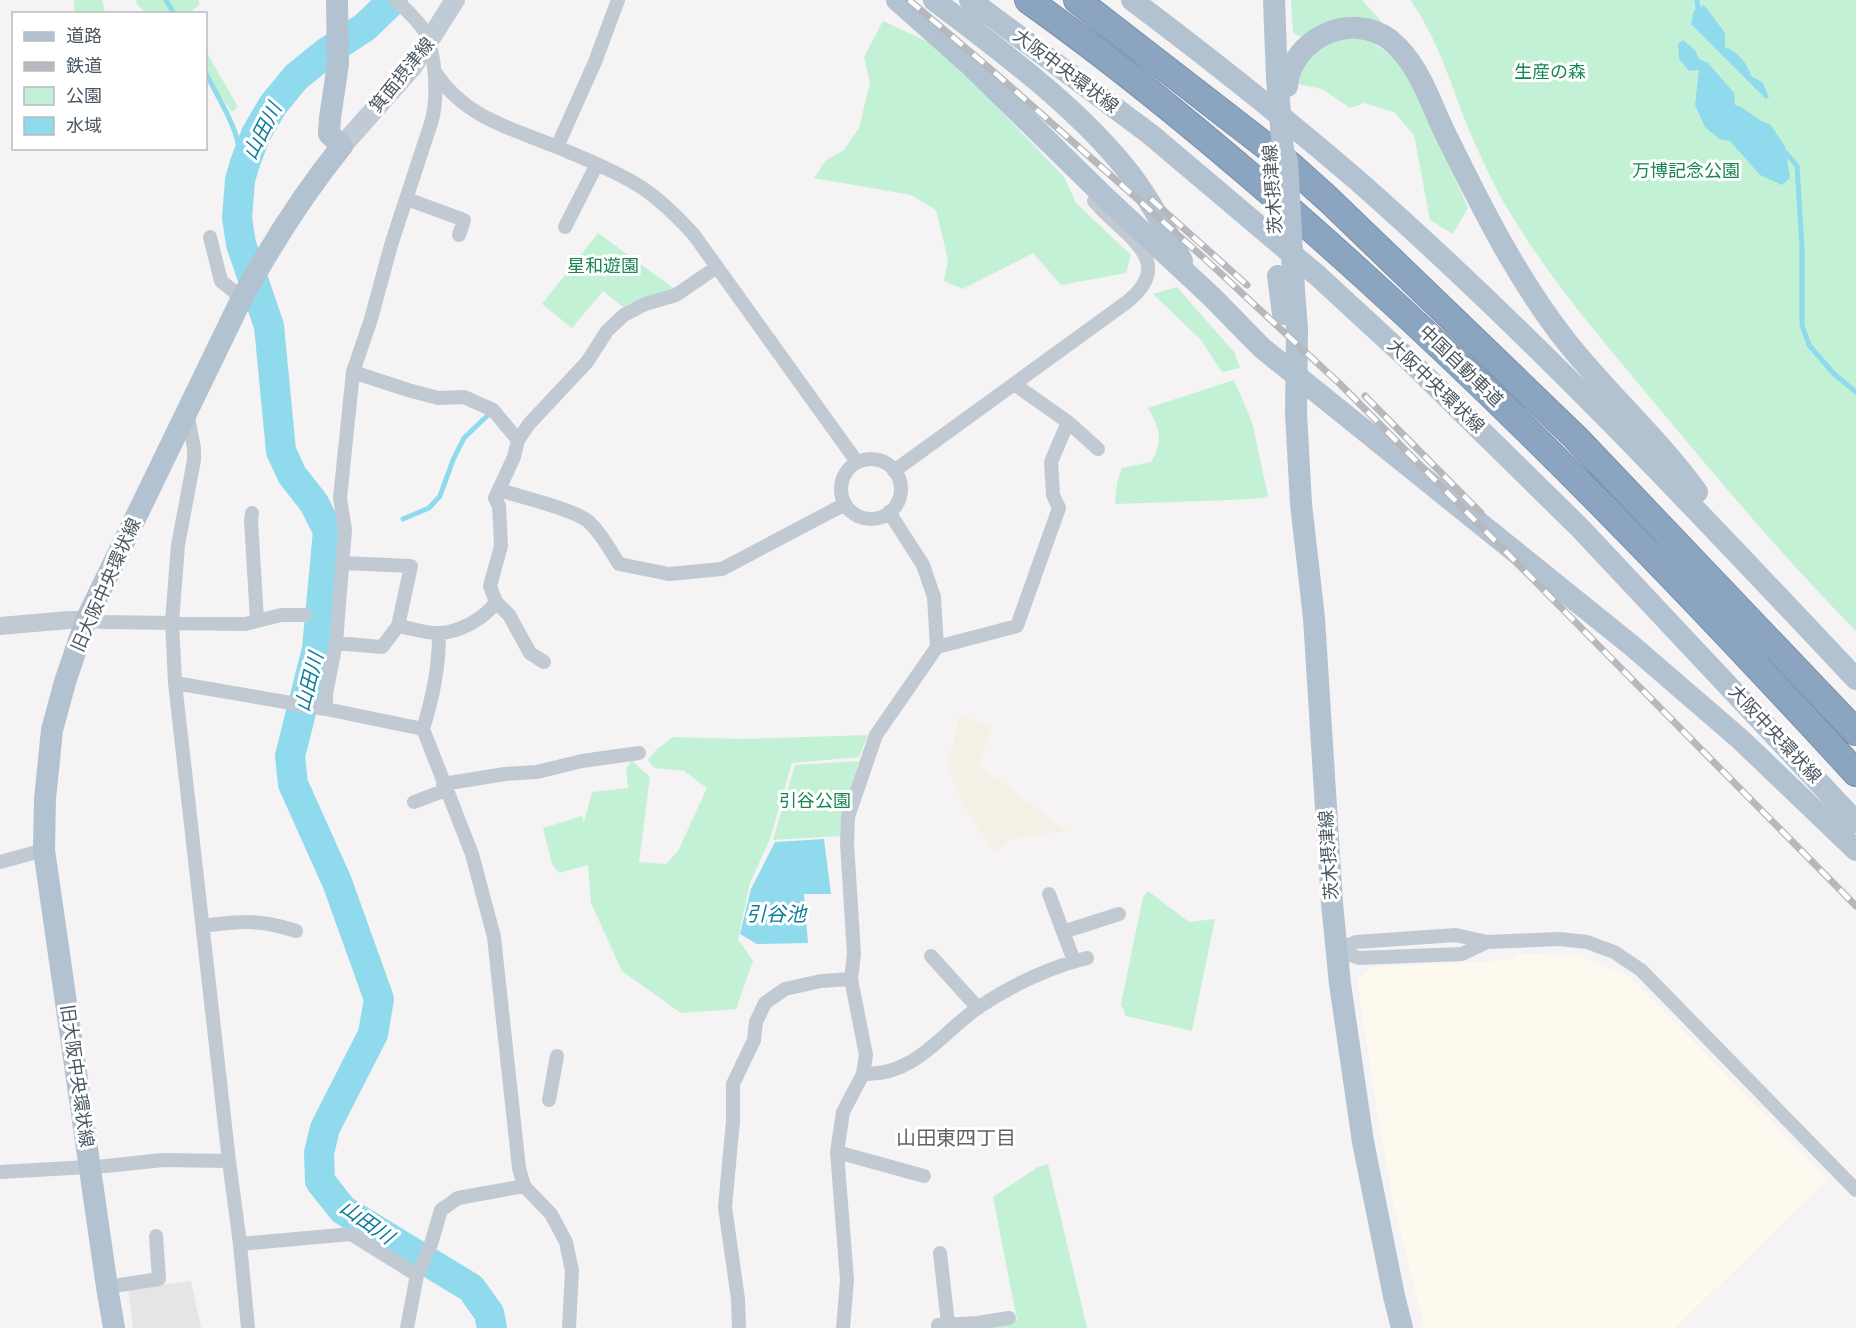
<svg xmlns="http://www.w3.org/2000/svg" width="1856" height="1328" font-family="'PT Sans','Noto Sans JP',sans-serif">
  <rect width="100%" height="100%" fill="#f5f3f3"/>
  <path fill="#fdf9ef" d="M 1515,954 L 1576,955 L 1629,976 L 1828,1179 L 1675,1328 L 1424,1328 L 1393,1203 L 1374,1092 L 1357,980 L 1372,967 L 1515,960 Z"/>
  <path fill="#e6e4e5" d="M 191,1281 L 201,1328 L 133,1328 L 128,1289 Z"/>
  <path fill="#c3f1d5" d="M 74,0 L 102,0 L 105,13 L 74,13 Z
    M 136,0 L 198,0 L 200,4 L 189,13 L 146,13 L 137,5 Z
    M 1291,0 L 1362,0 L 1381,21 L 1379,23 L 1304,38 L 1293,33 Z
    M 1410,0 L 1856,0 L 1856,631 C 1786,560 1722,484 1658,407 C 1603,341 1546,276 1503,201 C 1489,175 1474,143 1463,115 C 1448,75 1435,34 1410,0 Z
    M 883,21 L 941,48 L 1064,177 L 1076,203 L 1131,255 L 1126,273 L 1061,285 L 1033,253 L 963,289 L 944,281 L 948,260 L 936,210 L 911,195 L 814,178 L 826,160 L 844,150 L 859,128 L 870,83 L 864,57 Z
    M 1352,38 L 1369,40 L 1394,58 L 1416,89 L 1468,208 L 1453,234 L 1430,220 L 1414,135 L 1394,112 L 1364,103 L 1350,108 L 1322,89 L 1298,84 C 1301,67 1312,50 1328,43 C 1335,40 1345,39 1352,38 Z
    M 206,51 L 238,107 L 232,112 L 212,84 L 206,83 Z
    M 598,233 L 676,290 L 641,299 L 623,307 L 603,291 L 572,328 L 542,304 Z
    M 1177,287 L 1234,352 L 1240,368 L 1222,372 L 1201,340 L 1153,294 Z
    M 1234,380 L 1252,422 L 1268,496 L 1262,498 L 1231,500 L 1115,504 L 1117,483 L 1122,468 L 1151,462 C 1164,440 1160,429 1148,408 Z
    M 868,735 L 859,757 L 792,763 L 770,839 L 750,883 L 738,939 L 753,961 L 736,1009 L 681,1013 L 622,971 L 591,903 L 588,865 L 559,873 L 552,864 L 543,828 L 582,816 L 584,822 L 592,792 L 628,788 L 626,770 L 631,760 L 650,777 L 639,862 L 666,864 L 678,851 L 707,788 L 684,771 L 654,768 L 648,760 L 656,750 L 673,737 L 743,739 Z
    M 859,761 L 842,816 L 841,836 L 773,840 L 795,765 Z
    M 1148,891 L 1189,922 L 1215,919 L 1192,1031 L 1126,1016 L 1121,1004 L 1143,897 Z
    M 1048,1164 L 1087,1328 L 991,1328 L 990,1326 L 1017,1320 L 993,1197 L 1038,1167 Z"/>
  <path fill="#f5f0e5" d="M 960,714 L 992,727 L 978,764 L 1067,831 L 1013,838 L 995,853 L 963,806 L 947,765 Z"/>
  <path fill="#90daee" d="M 1704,5 L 1725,33 L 1725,47 C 1737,51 1748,64 1751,76 L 1763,83 L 1769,97 L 1766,99 L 1691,24 L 1694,10 Z
    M 1683,40 L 1695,50 L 1699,59 L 1708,63 L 1734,93 L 1735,105 C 1751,110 1754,120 1770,124 L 1785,146 L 1790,178 L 1782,185 L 1760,175 L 1730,141 L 1719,139 L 1705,127 L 1695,105 L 1699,70 L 1689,71 L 1679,59 L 1678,44 Z
    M 824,839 L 831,894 L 804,894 L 808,943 L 757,944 L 740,934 L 751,889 L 775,842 Z"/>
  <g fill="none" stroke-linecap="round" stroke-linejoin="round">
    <path stroke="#90daee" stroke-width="5" d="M 166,0 L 174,14
      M 1697,0 L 1698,8
      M 206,74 C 225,110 245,137 240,180
      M 1786,153 L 1797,166 L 1802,247 L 1802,325 L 1809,345 L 1834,374 L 1856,392
      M 403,519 L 429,508 L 440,496 L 453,460 L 464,438 L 487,416"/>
    <path stroke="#90daee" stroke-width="30" d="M 393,0 L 365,27 L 327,52 L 296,77 L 273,105 L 256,134 L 245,163 L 240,180 L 237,218 L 241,244 L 269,326 L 281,451 L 292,475 L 314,503 L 328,531 L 317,649 L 290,756 L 293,784 L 337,882 L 379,999 L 373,1034 L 325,1128 L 319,1153 L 320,1181 L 343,1210 L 471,1288 L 489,1313 L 492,1328"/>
    <defs>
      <path id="motorway" d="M 1028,0 C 1146,84 1256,178 1363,275 C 1536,432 1698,601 1856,773
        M 1077,0 L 1289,164 L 1329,200 L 1575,437 L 1856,732"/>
    </defs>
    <use href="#motorway" stroke="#7690ad" stroke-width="28"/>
    <path stroke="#c1cad2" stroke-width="14" d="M 435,72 C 464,117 510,128 557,147 C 583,158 611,169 636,184 C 658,197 676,215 694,235 L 857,462
      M 557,147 L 595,62 L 618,0
      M 407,199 L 464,220 L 459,235
      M 565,227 L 597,164
      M 210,237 L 221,281 L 242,298
      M 353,372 L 408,390 L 438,398 L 464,397 L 493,410 L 518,440
      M 1014,384 L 1068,422 L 1098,449
      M 187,413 L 194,448 L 194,460 L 178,545 L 172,622 L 175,683 L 229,1161 L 240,1244 L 248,1328
      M841 489a30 30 0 1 1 60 0a30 30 0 1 1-60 0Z
      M 894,471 L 1127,302 C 1180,259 1120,234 1094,201
      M 506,492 C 525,498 576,510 589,522 C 602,534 610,550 619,564 L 669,574 L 722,569 L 845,504
      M 252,513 L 251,520 L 257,620
      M 496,602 L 509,615 L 530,653 L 544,662
      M 86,620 L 104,622 L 245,624 L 281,615 L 305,615
      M 398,626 C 411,628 427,634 440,633 C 460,632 485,618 496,602 L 490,586 L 501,546 L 499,506 L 495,498 L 514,457 L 518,440 L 529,424 L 587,362 L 607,331 L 624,315 L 645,304 L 676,295 L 717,267
      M 336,643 L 382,647 L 398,626 L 411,566 L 342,563
      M 937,647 L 1017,626 L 1059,508 L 1053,495 L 1051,462 L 1068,422
      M 175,683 L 326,709 L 423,729 L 472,854 L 494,937 L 519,1168 L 524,1186 L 551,1214 L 566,1242 L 572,1271 L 569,1328
      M 326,709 L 326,694 L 336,643 L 338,617 L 345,530 L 340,498 L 353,372 L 371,319 L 391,245 L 432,120 C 438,96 436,55 425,32 C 418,20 406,10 396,0
      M 423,729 C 433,696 439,668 439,633
      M 443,784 L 505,774 L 537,772 L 582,761 L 639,753
      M 414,802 L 446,790
      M 0,862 L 44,850
      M 1049,894 L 1074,961
      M 203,926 C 241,921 259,919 296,931
      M 1063,932 L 1119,914
      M 1337,950 L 1356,942 L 1456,935 L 1487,942 L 1559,939 L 1587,942 L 1614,952 L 1641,970 L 1856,1190
      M 1337,950 L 1359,958 L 1462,954 L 1487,942
      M 931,956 L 978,1008
      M 863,1074 C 916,1076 941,1033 979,1007 C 1011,986 1050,967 1087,958
      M 549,1100 L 557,1056
      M 837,1152 L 924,1176
      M 0,1172 L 106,1166 L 163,1160 L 229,1161
      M 240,1244 L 351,1234 L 417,1275
      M 940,1253 L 948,1324
      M 107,1287 L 159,1279 L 156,1236
      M 407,1328 L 417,1275 L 431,1244 L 441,1210 L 458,1198 L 524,1186
      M 739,1328 L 738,1299 L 725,1207 L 733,1121 L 733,1084 L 754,1040 L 756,1022 L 765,1003 L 785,989 L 821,981 L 851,979
      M 843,1328 L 847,1280 L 837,1152 L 843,1112 L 863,1074 L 866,1055 L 851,979 L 854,954 L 847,843 L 848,817 L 876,735 L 937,647 L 934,597 L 923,565 L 889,512
      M 938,1328 L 938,1325 L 978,1323 L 1009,1318"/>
    <path stroke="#c1cad2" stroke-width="18" d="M 0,626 L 69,620 L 86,620"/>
    <path stroke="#c1cbd6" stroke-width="20" d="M 342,146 L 413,66 L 455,0"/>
    <path stroke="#b3c2d1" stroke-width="22" d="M 897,0 L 968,63 L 1106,198 L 1212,297 L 1262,348 L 1631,645 L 1740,739 L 1856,850
      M 934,0 C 1003,53 1077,106 1131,175 C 1151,202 1167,231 1182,261
      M 970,0 L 1150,134 L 1318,276 L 1407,358 L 1581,529 L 1856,822
      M 1132,0 C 1209,58 1285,118 1358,181 C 1534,336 1695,508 1856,679
      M 1274,0 L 1277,78
      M 1287,86 C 1291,39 1351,10 1390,40 C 1421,65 1431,107 1449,141 C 1483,210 1518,280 1566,341 C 1607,393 1658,438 1697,492
      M 1278,276 L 1283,314
      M 1294,290 L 1297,329 L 1296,413 L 1301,504 L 1314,618 L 1332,903 L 1340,984 L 1363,1142 L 1394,1296 L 1402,1328
      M 114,1328 L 107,1287 L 44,850 L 45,799 L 52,730 L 65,682 L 86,620 L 242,298 C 271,245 304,193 342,146 L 329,134 L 330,118 L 338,64 L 337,0"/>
    <use href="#motorway" stroke="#8ba5c1" stroke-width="26"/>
    <defs>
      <path id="rail" d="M 909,0 L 994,72 L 1204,258 L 1340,384 L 1856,906
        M 1151,199 L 1247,285
        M 1365,396 L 1481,513"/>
    </defs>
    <use href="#rail" stroke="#b5b8bd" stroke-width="7"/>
    <use href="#rail" stroke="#fff" stroke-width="4.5" stroke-dasharray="14" stroke-linecap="butt"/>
    <path stroke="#b3c2d1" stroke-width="22" d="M 1277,78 L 1283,150 L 1287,161 L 1294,290"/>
  </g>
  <g text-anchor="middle" stroke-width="6" stroke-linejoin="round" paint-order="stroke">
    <g font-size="18" fill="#4a5661" stroke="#fff">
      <text transform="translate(1066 71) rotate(37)" y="6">大阪中央環状線</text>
      <text transform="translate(402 75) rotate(-51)" y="6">箕面摂津線</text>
      <text transform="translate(1273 189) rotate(-94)" y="6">茨木摂津線</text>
      <text transform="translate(1461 366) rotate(44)" y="6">中国自動車道</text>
      <text transform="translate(1436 386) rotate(44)" y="6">大阪中央環状線</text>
      <text transform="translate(106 585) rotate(-66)" y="6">旧大阪中央環状線</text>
      <text transform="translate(1775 734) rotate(47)" y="6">大阪中央環状線</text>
      <text transform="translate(1329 855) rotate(-94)" y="6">茨木摂津線</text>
      <text transform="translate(77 1076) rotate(82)" y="6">旧大阪中央環状線</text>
    </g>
    <g font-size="18" fill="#17864f" stroke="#fff">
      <text x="1550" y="78">生産の森</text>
      <text x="1686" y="177">万博記念公園</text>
      <text x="603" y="272">星和遊園</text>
      <text x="815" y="807">引谷公園</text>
    </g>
    <g font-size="20" font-style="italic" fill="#0c7c9b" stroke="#fff">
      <text transform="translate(262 131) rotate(-63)" y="7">山田川</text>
      <text transform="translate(309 682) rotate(-76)" y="7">山田川</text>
      <text x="776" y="921">引谷池</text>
      <text transform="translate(367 1222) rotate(35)" y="7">山田川</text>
    </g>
    <g font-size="20" fill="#5f6368" stroke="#fff">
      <text x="956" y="1145">山田東四丁目</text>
    </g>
  </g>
  <rect x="12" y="12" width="195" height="138" fill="#ffffff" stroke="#b7bbc0" stroke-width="1.5"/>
  <rect x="24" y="32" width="30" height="9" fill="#b3c2d1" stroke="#b7bbc0" stroke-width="1.5"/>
  <text x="66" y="42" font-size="18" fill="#4a5661">道路</text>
  <rect x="24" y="62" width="30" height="9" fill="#b5b8bd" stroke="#b7bbc0" stroke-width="1.5"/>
  <text x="66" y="72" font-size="18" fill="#4a5661">鉄道</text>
  <rect x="24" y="87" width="30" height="18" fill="#c3f1d5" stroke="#b7bbc0" stroke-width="1.5"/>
  <text x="66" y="102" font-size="18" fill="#4a5661">公園</text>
  <rect x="24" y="117" width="30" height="18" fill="#90daee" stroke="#b7bbc0" stroke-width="1.5"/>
  <text x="66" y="132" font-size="18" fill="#4a5661">水域</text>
</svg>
